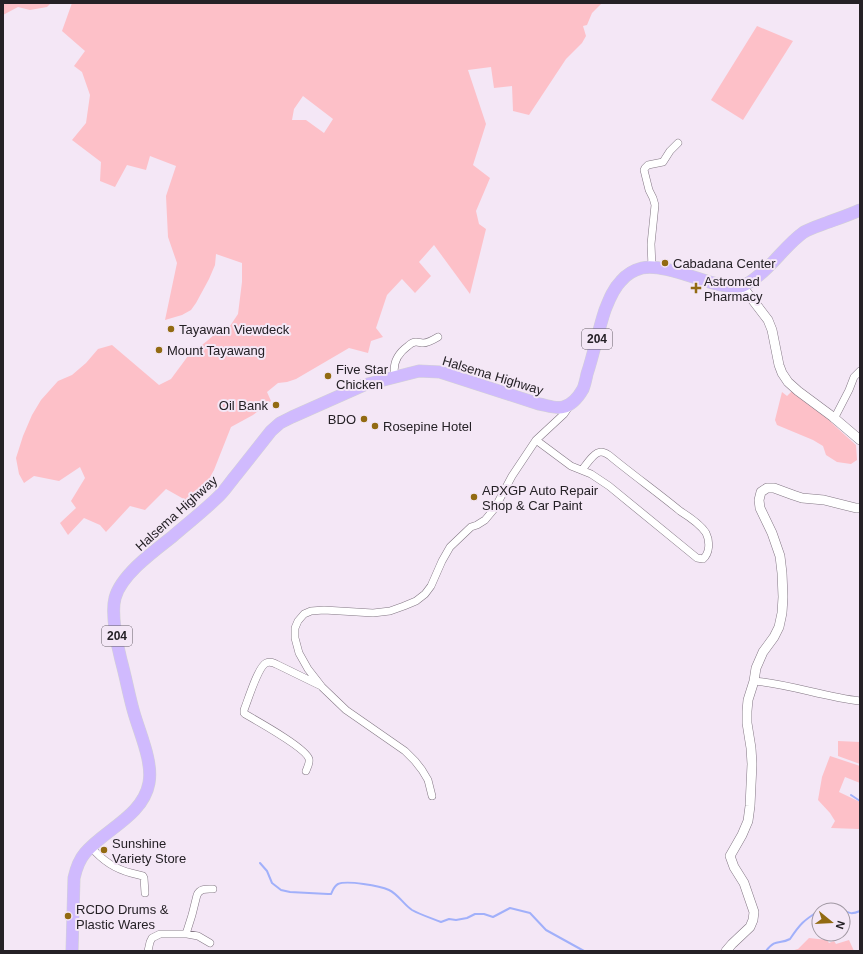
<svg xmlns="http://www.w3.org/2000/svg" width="863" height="954" font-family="Helvetica,sans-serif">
  <rect width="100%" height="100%" fill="#f4e7f6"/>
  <path fill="#fdc0c8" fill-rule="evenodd" d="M 3,3 L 51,3 L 47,7 L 30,10 L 18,7 L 3,15 Z
    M 72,3 L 602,3 L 592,13 L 587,25 L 583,26 L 586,36 L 582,43 L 566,59 L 529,115 L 513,111 L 512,86 L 494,88 L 491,67 L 468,70 L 486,124 L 473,165 L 490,178 L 476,211 L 479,224 L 486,229 L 470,294 L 434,245 L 419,262 L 431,276 L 415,293 L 402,279 L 387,295 L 376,328 L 383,337 L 371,341 L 368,353 L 349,348 L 296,379 L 287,382 L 278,383 L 267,392 L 271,401 L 253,415 L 231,427 L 214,470 L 204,488 L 189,502 L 166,489 L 145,510 L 130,506 L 106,532 L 100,525 L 84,518 L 68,535 L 60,523 L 76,508 L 71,501 L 85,478 L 80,467 L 59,481 L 34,476 L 24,483 L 19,474 L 16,458 L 23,436 L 32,415 L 41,400 L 58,381 L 72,375 L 86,363 L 98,349 L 112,345 L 159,385 L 171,379 L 188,356 L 207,341 L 216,333 L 228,329 L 238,314 L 242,282 L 242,263 L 216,254 L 215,265 L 209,279 L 196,303 L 191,310 L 182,315 L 165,320 L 177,263 L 168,237 L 166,196 L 176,166 L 150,156 L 146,170 L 127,165 L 115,187 L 100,181 L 101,162 L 72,140 L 86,123 L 90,95 L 82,72 L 74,66 L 85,51 L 62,31 ZM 303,96 L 333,119 L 324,133 L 306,120 L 292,120 L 294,109 Z
    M 757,26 L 793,41 L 743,120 L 711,100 Z
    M 792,391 L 818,409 L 835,426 L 856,445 L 857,460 L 851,464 L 837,462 L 826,455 L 823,446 L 813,440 L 777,425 L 775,420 L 782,392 L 787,396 Z
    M 838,741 L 860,742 L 860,764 L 838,756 Z
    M 830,756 L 860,766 L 860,783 L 845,777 L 839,792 L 860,802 L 860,826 L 859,829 L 831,828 L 835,821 L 830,813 L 818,800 L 822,777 Z
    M 809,938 L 827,940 L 829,943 L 834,941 L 836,944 L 849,940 L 854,951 L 791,951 L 798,949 Z"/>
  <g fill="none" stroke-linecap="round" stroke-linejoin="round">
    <path stroke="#a1b0fa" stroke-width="2" d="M 851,795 L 860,801
      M 260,863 L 267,871 L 272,883 L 281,890 L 290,892 L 328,894 L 331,894 C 333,890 334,886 338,884 C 347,880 380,886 389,890 C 398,894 404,905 412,910 C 421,915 431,918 441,922 L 449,919 L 456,920 L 467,918 L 475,914 L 484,914 L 493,917 L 510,908 L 530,913 L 546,930 L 584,951
      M 821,910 L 831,904 L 842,910
      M 843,910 C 849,914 853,914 860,911
      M 766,951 C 776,938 779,945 790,939 C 800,924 804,920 819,911"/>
    <defs>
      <path id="minor" d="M 652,267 L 651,244 L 655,205 L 653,198 L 649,190 L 644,170 L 645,168 L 648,165 L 663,162 L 670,151 L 678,143
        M 395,377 C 392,364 397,354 408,346 C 410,344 413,342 416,342 C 418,342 421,343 423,343 C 428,343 433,340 438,337
        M 834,419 L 849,390 L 854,377 L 860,371
        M 536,440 L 571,466 L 591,474 L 609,486 L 697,558 L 703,559 C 710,553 710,541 706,533 C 701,525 688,516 680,511 C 657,492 633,475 610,456 C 607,454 605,452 601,452 C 594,452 586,465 582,470
        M 754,681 C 790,684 824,697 860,701
        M 306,771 C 307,768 310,763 309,759 C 306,748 257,721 245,714 L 244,713 L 244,710 C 248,700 258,667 266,663 C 270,661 274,663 278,665 L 319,685
        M 432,796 L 428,780 L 422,770 L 415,761 L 405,751 L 346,710 L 322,687 L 308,669 L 299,653 L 295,638 L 295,628 L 298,621 L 304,614 L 311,611 L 324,610 L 373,613 L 390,611 L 404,606 L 416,601 L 425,594 L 431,586 L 442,561 L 450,547 L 471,527 L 477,525 L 485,520 L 495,508 L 512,476 L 536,440 L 564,414 L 570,405
        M 91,847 C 101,859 115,869 131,873 C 135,874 139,875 143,876 L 144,878 L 145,893
        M 186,934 L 192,915 L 197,895 C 200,888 207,889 213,889
        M 148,951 L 150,942 L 152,938 L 160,934 L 187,934 L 198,936 L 210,943"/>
      <path id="tertiary" d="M 742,286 L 768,320 L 772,330 L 779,365 L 782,373 L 788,382 L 798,391 L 833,417 L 860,440
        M 726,951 L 732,944 L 750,927 L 753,920 L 754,912 L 744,883 L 734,867 L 730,856 L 742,835 L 748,821 L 750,806 L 752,764 L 751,748 L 747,723 L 747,711 L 748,700 L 754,681 L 756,668 L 763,652 L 774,637 L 779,627 L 782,613 L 783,597 L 782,573 L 780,556 L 772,533 L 760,508 L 759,500 L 761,492 L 767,488 L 774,488 L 793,495 L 802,498 L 824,500 L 856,508 L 860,508"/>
      <path id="trunk" d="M 72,951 L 74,878 C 76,869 79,860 85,853 C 104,830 143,816 149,783 C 153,762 140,734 134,713 C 129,696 126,678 121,660 C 117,645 111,613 115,598 C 121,575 154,551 172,537 C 188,523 205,510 220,495 C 226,489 231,481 237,474 C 248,460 259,446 271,431 L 280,423 L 292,417 L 364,385 L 419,371 L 440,372 L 539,404 C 546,405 556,409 563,407 C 572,405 579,396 583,389 C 585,384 586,379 587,374 C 594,353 598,331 605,310 C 609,300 613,289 621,281 C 626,275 634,270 642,268 C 662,263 700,281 721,285 C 728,286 736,288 742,286 C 745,285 748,283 750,282 C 771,269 784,246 804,232 C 811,228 818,226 826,223 C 837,219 849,215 860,210"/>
    </defs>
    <use href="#minor" stroke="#837784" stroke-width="8"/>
    <use href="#tertiary" stroke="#837784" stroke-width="10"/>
    <use href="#trunk" stroke="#d3d3d4" stroke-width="13"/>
    <use href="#minor" stroke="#fff" stroke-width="7"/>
    <use href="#tertiary" stroke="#fff" stroke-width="9"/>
    <use href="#trunk" stroke="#d0bafe" stroke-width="12"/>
  </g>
  <g fill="#926a12" stroke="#f4e7f6" stroke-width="1.5">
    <circle cx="665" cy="263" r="4"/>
    <path d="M694 282h4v4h4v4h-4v4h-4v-4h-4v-4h4z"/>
    <circle cx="171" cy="329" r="4"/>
    <circle cx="159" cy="350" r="4"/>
    <circle cx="328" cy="376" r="4"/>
    <circle cx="276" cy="405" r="4"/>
    <circle cx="364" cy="419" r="4"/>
    <circle cx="375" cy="426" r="4"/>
    <circle cx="474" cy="497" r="4"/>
    <circle cx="104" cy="850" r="4"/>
    <circle cx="68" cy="916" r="4"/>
  </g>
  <g text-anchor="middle" stroke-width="4" stroke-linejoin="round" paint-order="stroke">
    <g fill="#f4e7f6" stroke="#635c64" stroke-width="1">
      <rect x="582" y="329" width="30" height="20" rx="3"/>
      <rect x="102" y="626" width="30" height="20" rx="3"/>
    </g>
    <g font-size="12" font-weight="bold" fill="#252126">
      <text x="597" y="343">204</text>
      <text x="117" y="640">204</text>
    </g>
    <g font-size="13" fill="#252126" stroke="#f4e7f6" text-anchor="start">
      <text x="673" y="268">Cabadana Center</text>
      <text x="704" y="286">Astromed<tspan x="704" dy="15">Pharmacy</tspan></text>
      <text x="179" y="334">Tayawan Viewdeck</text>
      <text x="167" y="355">Mount Tayawang</text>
      <text x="336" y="374">Five Star<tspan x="336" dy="15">Chicken</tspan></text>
      <text x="268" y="410" text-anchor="end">Oil Bank</text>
      <text x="356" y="424" text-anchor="end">BDO</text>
      <text x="383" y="431">Rosepine Hotel</text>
      <text x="482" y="495">APXGP Auto Repair<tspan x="482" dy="15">Shop &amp; Car Paint</tspan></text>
      <text x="112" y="848">Sunshine<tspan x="112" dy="15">Variety Store</tspan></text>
      <text x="76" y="914">RCDO Drums &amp;<tspan x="76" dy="15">Plastic Wares</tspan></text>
    </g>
    <g font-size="13" fill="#252126" stroke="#f4e7f6">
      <text transform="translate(493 375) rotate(17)" y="5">Halsema Highway</text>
      <text transform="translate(176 513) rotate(-42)" y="5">Halsema Highway</text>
    </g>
  </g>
  <rect width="863" height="954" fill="none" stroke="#252126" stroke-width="8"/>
  <g transform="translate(831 922) rotate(108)"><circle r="19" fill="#f4e7f6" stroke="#a198a3"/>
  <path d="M0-3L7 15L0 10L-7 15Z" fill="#926a12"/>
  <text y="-6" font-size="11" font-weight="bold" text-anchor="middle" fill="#252126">N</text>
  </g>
</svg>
